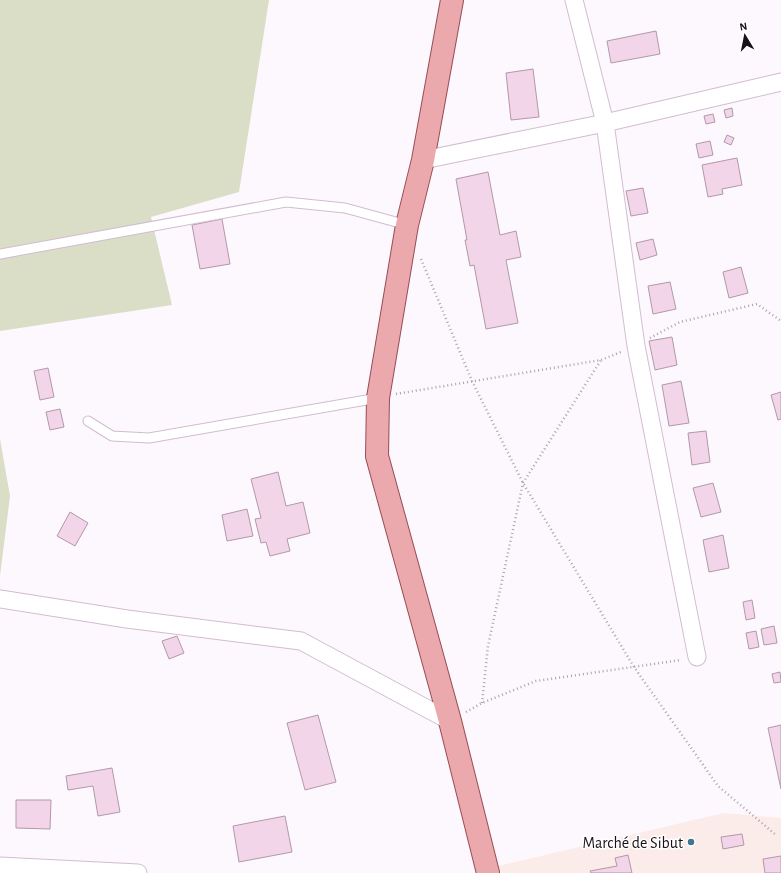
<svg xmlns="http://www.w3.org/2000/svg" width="781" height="873" font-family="'Alegreya Sans',sans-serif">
  <rect width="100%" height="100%" fill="#fdf8fd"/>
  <path fill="#fcece9" d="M 723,813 L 781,818 L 781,873 L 500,873 L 498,866 Z"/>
  <path fill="#dadec6" d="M 0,0 L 269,0 L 239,192 L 151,217 L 172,305 L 0,331 Z
    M 0,439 L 10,496 L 0,576 Z"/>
  <path fill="#f3d5ea" stroke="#b198aa" d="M 656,31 L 660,54 L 611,63 L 607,41 Z
    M 533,69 L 539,117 L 511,120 L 506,73 Z
    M 732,108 L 733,116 L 726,118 L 724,110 Z
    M 713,114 L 715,122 L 706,124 L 704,116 Z
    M 727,135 L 734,138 L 731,145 L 724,142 Z
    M 710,141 L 713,155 L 699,158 L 696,144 Z
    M 737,158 L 742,185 L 722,189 L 723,194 L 708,197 L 702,165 Z
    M 488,172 L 500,235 L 516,231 L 521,257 L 506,260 L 518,323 L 486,329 L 474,265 L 470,266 L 465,240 L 467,240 L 456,179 Z
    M 643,188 L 648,213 L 631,216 L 626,191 Z
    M 222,219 L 230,264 L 200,269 L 192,225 Z
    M 653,239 L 657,255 L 640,260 L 636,243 Z
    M 741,267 L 748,293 L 729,298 L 723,272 Z
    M 670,282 L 676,309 L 653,314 L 648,286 Z
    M 672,337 L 677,365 L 655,370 L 649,341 Z
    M 48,368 L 54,397 L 40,400 L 34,371 Z
    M 681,381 L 689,423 L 669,426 L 662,385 Z
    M 781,392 L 781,419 L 778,420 L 771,395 Z
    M 60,409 L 64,427 L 50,430 L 46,412 Z
    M 706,431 L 710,462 L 692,465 L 688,433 Z
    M 278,472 L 286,506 L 303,502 L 310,533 L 287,539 L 290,551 L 270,556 L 266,542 L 261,543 L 255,519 L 261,518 L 251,479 Z
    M 713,483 L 721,512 L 701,517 L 693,488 Z
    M 247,509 L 253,536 L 227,541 L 222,515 Z
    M 70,512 L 88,523 L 75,546 L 57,536 Z
    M 723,535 L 729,568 L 709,572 L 703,540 Z
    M 752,600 L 755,618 L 746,620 L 743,602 Z
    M 774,626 L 777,643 L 764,645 L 761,629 Z
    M 756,631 L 759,647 L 749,649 L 746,633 Z
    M 177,636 L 184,653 L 169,659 L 162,641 Z
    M 780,672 L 781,682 L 774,683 L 772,674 Z
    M 318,715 L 336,782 L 305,790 L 287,723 Z
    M 781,725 L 781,789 L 768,728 Z
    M 112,768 L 120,812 L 98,816 L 93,786 L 68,790 L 66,776 Z
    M 16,800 L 51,800 L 50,829 L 16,828 Z
    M 285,816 L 292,852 L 239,862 L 233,826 Z
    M 742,834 L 744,845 L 723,849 L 721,837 Z
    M 628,855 L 632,873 L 591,873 L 590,871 L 617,866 L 615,858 Z
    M 781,856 L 781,873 L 765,873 L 763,859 Z"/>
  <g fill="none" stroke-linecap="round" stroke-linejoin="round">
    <defs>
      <path id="lane" d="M 0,254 L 286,202 L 345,208 L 407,225
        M 88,421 L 112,436 L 149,438 L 378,398"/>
      <path id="street" d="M 574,0 L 605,123 L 636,346 L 697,657
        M 423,160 L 605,123 L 781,82
        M 0,599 L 127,619 L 301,641 L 450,721
        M 0,866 L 138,873"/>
      <path id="primary" d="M 452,0 L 423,160 L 407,225 L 378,398 L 377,456 L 450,721 L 488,873"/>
    </defs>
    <use href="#lane" stroke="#d2bcd1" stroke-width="11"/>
    <use href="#street" stroke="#d2bcd1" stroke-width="19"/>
    <use href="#primary" stroke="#984d56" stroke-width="24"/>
    <path stroke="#aaa4aa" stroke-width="2.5" stroke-dasharray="1 3" stroke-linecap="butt" d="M 421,259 L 472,381 L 523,483 L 634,667 L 718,786 L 776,835
      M 650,338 L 680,322 L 757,304 L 781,321
      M 396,394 L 601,360 L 621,352
      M 482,703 L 488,646 L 523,483 L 601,360
      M 466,712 L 482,703 L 536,681 L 681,660"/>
    <use href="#lane" stroke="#fff" stroke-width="9"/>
    <use href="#street" stroke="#fff" stroke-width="17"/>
    <use href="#primary" stroke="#eba8ad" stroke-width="22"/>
  </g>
  <circle fill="#3d7790" stroke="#fff" stroke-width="1.5" cx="691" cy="842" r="4"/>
  <g text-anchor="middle" stroke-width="3" stroke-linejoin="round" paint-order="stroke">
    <g font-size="16" fill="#181118" stroke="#fff" text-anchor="end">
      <text x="683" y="848">Marché de Sibut</text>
    </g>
  </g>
  <g transform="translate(745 36) rotate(350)" stroke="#ffffff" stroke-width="3" paint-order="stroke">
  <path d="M0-3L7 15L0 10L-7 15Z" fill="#181118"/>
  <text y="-6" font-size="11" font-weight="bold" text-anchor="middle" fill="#181118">N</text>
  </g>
</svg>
